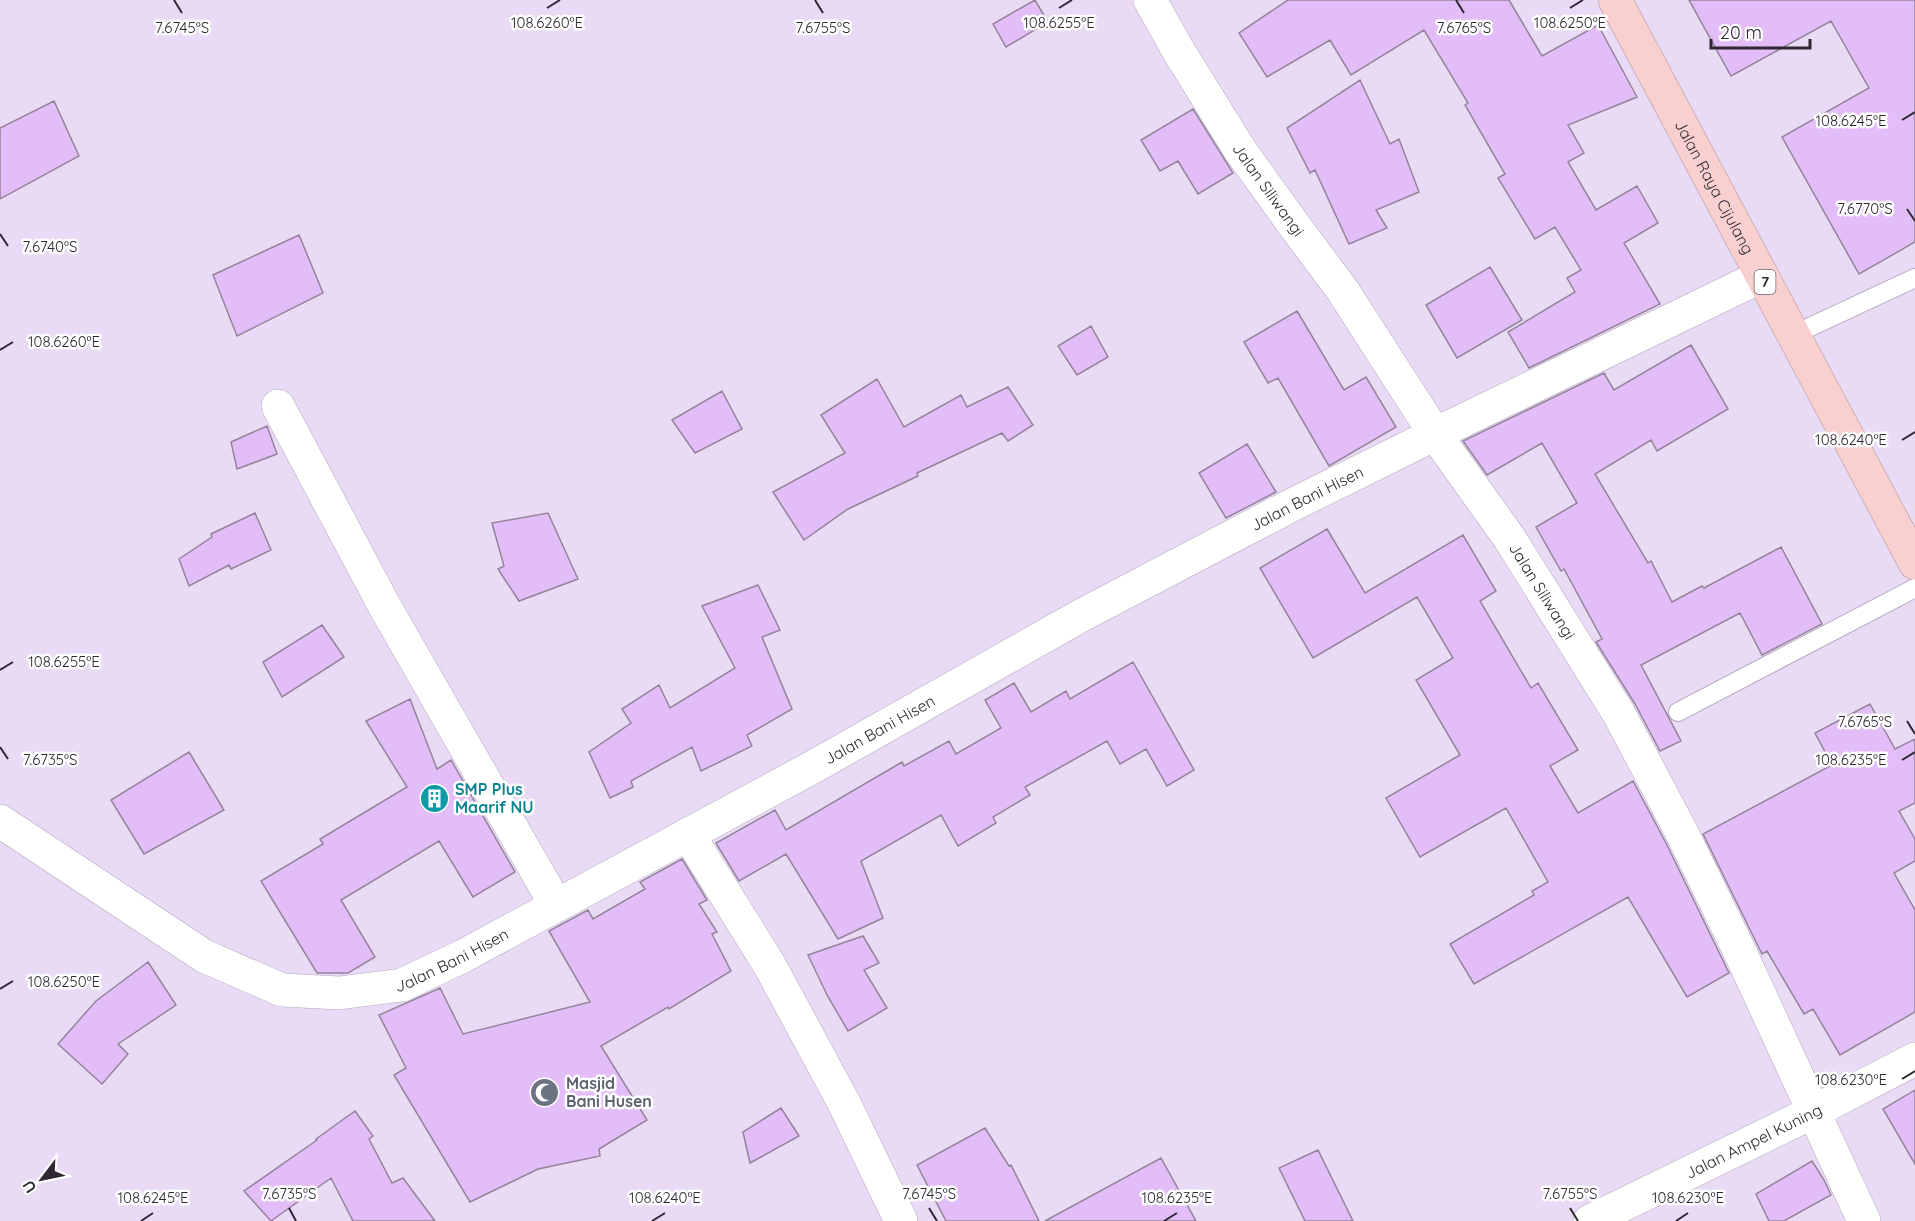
<svg xmlns="http://www.w3.org/2000/svg" width="1915" height="1221" font-family="Quicksand,sans-serif">
  <rect width="100%" height="100%" fill="#e9dbf5"/>
  <path fill="#e3bdf7" stroke="#93849b" stroke-width="1.5" d="M 1035,0 L 1048,22 L 1006,47 L 993,24 Z
    M 1288,0 L 1509,0 L 1542,56 L 1598,25 L 1637,97 L 1568,125 L 1584,153 L 1568,162 L 1596,210 L 1637,186 L 1658,223 L 1624,243 L 1660,304 L 1529,368 L 1508,332 L 1575,292 L 1567,278 L 1581,270 L 1555,227 L 1535,239 L 1498,178 L 1505,174 L 1465,105 L 1468,103 L 1424,30 L 1351,75 L 1330,40 L 1267,77 L 1239,33 Z
    M 1689,0 L 1915,0 L 1915,242 L 1859,274 L 1782,137 L 1869,88 L 1831,21 L 1731,76 Z
    M 1360,80 L 1390,144 L 1399,139 L 1419,192 L 1376,210 L 1387,228 L 1349,244 L 1315,170 L 1310,173 L 1287,128 Z
    M 54,101 L 79,156 L 0,199 L 0,128 Z
    M 1193,109 L 1233,173 L 1198,194 L 1178,161 L 1160,171 L 1141,140 Z
    M 299,235 L 323,293 L 237,336 L 213,275 Z
    M 1490,267 L 1522,320 L 1457,358 L 1426,305 Z
    M 1297,311 L 1344,390 L 1366,377 L 1396,427 L 1329,466 L 1278,378 L 1268,383 L 1244,342 Z
    M 1091,326 L 1108,357 L 1077,375 L 1058,346 Z
    M 1691,345 L 1728,409 L 1657,451 L 1651,440 L 1595,474 L 1648,563 L 1651,561 L 1672,602 L 1702,586 L 1704,588 L 1781,547 L 1822,624 L 1762,655 L 1740,613 L 1641,665 L 1681,741 L 1660,751 L 1635,704 L 1596,642 L 1602,639 L 1564,569 L 1561,571 L 1536,527 L 1577,503 L 1542,443 L 1487,475 L 1463,441 L 1604,373 L 1614,390 Z
    M 877,379 L 904,427 L 961,395 L 967,407 L 1008,387 L 1033,425 L 1008,441 L 1002,433 L 917,473 L 918,476 L 848,509 L 804,540 L 773,492 L 845,453 L 821,415 Z
    M 722,391 L 742,429 L 695,453 L 672,420 Z
    M 267,426 L 277,454 L 237,469 L 231,442 Z
    M 1247,444 L 1276,492 L 1226,518 L 1199,473 Z
    M 255,513 L 271,550 L 231,569 L 229,565 L 189,586 L 179,559 L 212,537 L 211,534 Z
    M 548,513 L 578,579 L 519,601 L 498,569 L 504,566 L 492,523 Z
    M 1327,529 L 1365,593 L 1463,535 L 1496,591 L 1480,601 L 1531,688 L 1538,683 L 1578,750 L 1550,766 L 1578,813 L 1633,781 L 1666,843 L 1729,973 L 1687,997 L 1628,897 L 1474,984 L 1450,944 L 1534,895 L 1532,891 L 1548,882 L 1506,808 L 1420,857 L 1386,798 L 1460,755 L 1416,680 L 1453,658 L 1417,597 L 1313,658 L 1260,568 Z
    M 758,585 L 780,630 L 762,637 L 792,709 L 747,735 L 752,746 L 701,771 L 692,747 L 631,781 L 633,787 L 610,798 L 589,752 L 631,723 L 622,709 L 659,685 L 670,708 L 735,668 L 702,606 Z
    M 322,625 L 344,657 L 282,697 L 263,662 Z
    M 1133,662 L 1194,770 L 1167,786 L 1146,749 L 1120,764 L 1107,741 L 1025,787 L 1030,795 L 993,817 L 996,823 L 958,846 L 941,815 L 861,861 L 883,918 L 838,939 L 786,854 L 739,881 L 716,843 L 775,810 L 786,830 L 902,762 L 904,766 L 949,741 L 956,754 L 1001,728 L 985,700 L 1014,683 L 1031,712 L 1066,691 L 1070,699 Z
    M 410,699 L 437,769 L 451,760 L 515,872 L 473,897 L 439,841 L 341,900 L 375,957 L 348,973 L 317,973 L 261,881 L 323,844 L 320,839 L 407,787 L 366,721 Z
    M 1870,704 L 1895,749 L 1915,739 L 1915,803 L 1899,811 L 1915,839 L 1915,861 L 1894,873 L 1915,910 L 1915,1012 L 1840,1055 L 1813,1009 L 1804,1014 L 1767,951 L 1762,954 L 1703,834 L 1832,765 L 1815,733 Z
    M 189,752 L 224,810 L 144,854 L 111,800 Z
    M 682,859 L 707,900 L 699,904 L 717,932 L 712,934 L 731,971 L 669,1009 L 668,1007 L 601,1046 L 647,1120 L 599,1149 L 600,1156 L 538,1169 L 470,1202 L 394,1075 L 406,1068 L 379,1015 L 440,988 L 463,1034 L 590,1002 L 549,931 L 588,910 L 593,919 L 645,889 L 640,882 Z
    M 863,936 L 879,963 L 864,970 L 887,1008 L 848,1031 L 827,995 L 808,955 Z
    M 148,962 L 176,1005 L 118,1044 L 128,1054 L 102,1084 L 58,1044 L 96,1001 Z
    M 1915,1090 L 1915,1164 L 1883,1109 Z
    M 781,1108 L 799,1136 L 750,1163 L 743,1132 Z
    M 355,1111 L 373,1136 L 369,1139 L 392,1183 L 403,1178 L 435,1221 L 353,1221 L 331,1178 L 271,1221 L 244,1191 L 317,1140 L 316,1139 Z
    M 985,1128 L 1009,1166 L 1011,1165 L 1039,1221 L 946,1221 L 917,1165 Z
    M 1318,1150 L 1353,1221 L 1305,1221 L 1279,1168 Z
    M 1161,1158 L 1196,1221 L 1045,1221 Z
    M 1812,1161 L 1824,1180 L 1831,1195 L 1784,1221 L 1769,1221 L 1756,1194 Z"/>
  <g fill="none" stroke-linecap="round" stroke-linejoin="round">
    <defs>
      <path id="service" d="M 1793,335 L 1915,278
        M 1678,712 L 1915,588"/>
      <g id="minor">
        <path id="s1" d="M 1150,0 L 1178,50 L 1240,150 L 1291,221 L 1343,291 L 1435,434 L 1510,539 L 1619,714 L 1683,835 L 1740,952 L 1864,1221"/>
        <path d="M 278,406 L 385,607 L 556,905"/>
        <path id="s2" d="M 0,821 L 204,956 L 282,990 L 339,993 L 402,985 L 463,956 L 813,767 L 1082,615 L 1292,505 L 1435,434 L 1762,276"/>
        <path d="M 688,834 L 770,966 L 844,1103 L 901,1221"/>
        <path id="s3" d="M 1590,1221 L 1813,1112 L 1915,1059"/>
      </g>
      <g id="trunk">
        <path id="s4" d="M 1615,0 L 1915,563"/>
      </g>
    </defs>
    <use href="#service" stroke="#b4a6bf" stroke-width="20"/>
    <use href="#minor" stroke="#b4a6bf" stroke-width="34"/>
    <use href="#trunk" stroke="#b18e90" stroke-width="34"/>
    <use href="#service" stroke="#fff" stroke-width="18"/>
    <use href="#minor" stroke="#fff" stroke-width="33"/>
    <use href="#trunk" stroke="#f8d0cf" stroke-width="33"/>
  </g>
  <path fill="none" stroke="#2e2832" stroke-width="2" d="M 174,0 L 182,13M 815,0 L 823,13M 1456,0 L 1464,13M 547,8 L 560,0M 1059,8 L 1072,0M 1570,8 L 1583,0M 1902,120 L 1915,112M 1907,209 L 1915,221M 0,234 L 8,246M 0,350 L 13,342M 1902,440 L 1915,432M 0,670 L 13,662M 1907,721 L 1915,734M 0,747 L 8,759M 1902,760 L 1915,752M 0,989 L 13,981M 1902,1079 L 1915,1071M 289,1208 L 296,1221M 929,1208 L 937,1221M 1570,1208 L 1578,1221M 141,1221 L 153,1213M 652,1221 L 665,1213M 1164,1221 L 1177,1213M 1676,1221 L 1688,1213"/>
  <defs>
    <symbol id="building-disc" viewBox="-11 -11 22 22"><circle r="9.5" fill="#0f9aa8" stroke="#fff"/><path d="M-4-6H4V6H1V3H-1V6H-4ZM-2.5-4.3h1.7v1.8h-1.7ZM.8-4.3h1.7v1.8H.8ZM-2.5-1h1.7V.8h-1.7ZM.8-1h1.7V.8H.8Z" fill="#fff"/></symbol>
    <symbol id="mosque-disc" viewBox="-11 -11 22 22"><circle r="9.5" fill="#6b7280" stroke="#fff"/><path d="M3.5-4.9A6 6 0 1 0 3.5 4.9A5 5 0 1 1 3.5-4.9Z" fill="#fff"/></symbol>
  </defs>
  <g fill-rule="evenodd">
    <use href="#building-disc" x="418" y="782" width="33" height="33"/>
    <use href="#mosque-disc" x="528" y="1076" width="33" height="33"/>
  </g>
  <g text-anchor="middle" stroke-width="5" stroke-linejoin="round" paint-order="stroke">
    <rect fill="#fff" stroke="#6d6870" stroke-width="1.5" x="1754.5" y="270" width="21" height="24" rx="4.5"/>
    <g font-size="15" font-weight="bold" fill="#2e2832">
      <text x="1765" y="287">7</text>
    </g>
    <g font-size="16" fill="#2e2832" stroke="#fff">
      <text dy="6" stroke="none"><textPath href="#s4" startOffset="212">Jalan Raya Cijulang</textPath></text>
      <text dy="6" stroke="none"><textPath href="#s1" startOffset="224">Jalan Siliwangi</textPath></text>
      <text dy="6" stroke="none"><textPath href="#s2" startOffset="1478">Jalan Bani Hisen</textPath></text>
      <text dy="6" stroke="none"><textPath href="#s1" startOffset="710">Jalan Siliwangi</textPath></text>
      <text dy="6" stroke="none"><textPath href="#s2" startOffset="992">Jalan Bani Hisen</textPath></text>
      <text dy="6" stroke="none"><textPath href="#s2" startOffset="506">Jalan Bani Hisen</textPath></text>
      <text dy="6" stroke="none"><textPath href="#s3" startOffset="182">Jalan Ampel Kuning</textPath></text>
    </g>
    <g font-size="16" font-weight="bold" fill="#0d838f" stroke="#fff" text-anchor="start">
      <text x="455" y="795">SMP Plus<tspan x="455" dy="18">Maarif NU</tspan></text>
    </g>
    <g font-size="16" font-weight="bold" fill="#5b616d" stroke="#fff" text-anchor="start">
      <text x="566" y="1089">Masjid<tspan x="566" dy="18">Bani Husen</tspan></text>
    </g>
  </g>
  <g font-size="15" text-anchor="middle" fill="#2e2832" stroke="#fff" stroke-width="5" stroke-linejoin="round" paint-order="stroke">
    <text x="547" y="28">108.6260°E</text>
    <text x="1059" y="28">108.6255°E</text>
    <text x="1570" y="28">108.6250°E</text>
    <text x="1464" y="33">7.6765°S</text>
    <text x="182" y="33">7.6745°S</text>
    <text x="823" y="33">7.6755°S</text>
    <text x="1851" y="126">108.6245°E</text>
    <text x="1865" y="214">7.6770°S</text>
    <text x="50" y="252">7.6740°S</text>
    <text x="64" y="347">108.6260°E</text>
    <text x="1851" y="445">108.6240°E</text>
    <text x="64" y="667">108.6255°E</text>
    <text x="1865" y="727">7.6765°S</text>
    <text x="50" y="765">7.6735°S</text>
    <text x="1851" y="765">108.6235°E</text>
    <text x="64" y="987">108.6250°E</text>
    <text x="1851" y="1085">108.6230°E</text>
    <text x="289" y="1199">7.6735°S</text>
    <text x="929" y="1199">7.6745°S</text>
    <text x="1570" y="1199">7.6755°S</text>
    <text x="153" y="1203">108.6245°E</text>
    <text x="665" y="1203">108.6240°E</text>
    <text x="1177" y="1203">108.6235°E</text>
    <text x="1688" y="1203">108.6230°E</text>
  </g>
  <g transform="translate(42 1179) rotate(238)" stroke="#ffffff" stroke-width="4.5" paint-order="stroke">
  <path d="M0-4.5L10 22L0 15L-10 22Z" fill="#2e2832"/>
  <text y="-9" font-size="16" font-weight="bold" text-anchor="middle" fill="#2e2832">U</text>
  </g>
  <path d="M1711 39v9h99v-9" fill="none" stroke="#2e2832" stroke-width="3"/>
  <text x="1720" y="39" font-size="18" fill="#2e2832" stroke="#ffffff" stroke-width="4.5" paint-order="stroke">20 m</text>
</svg>
